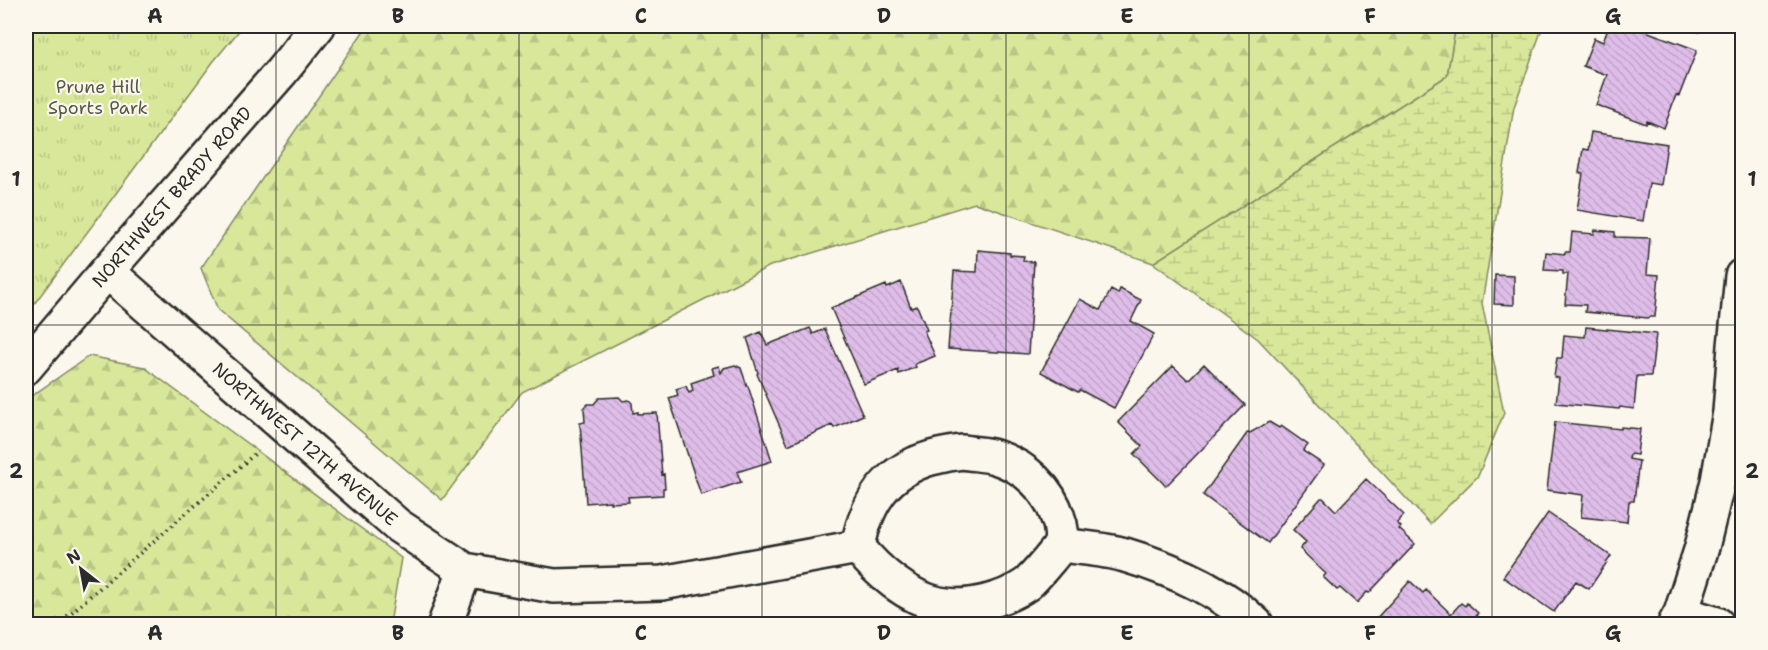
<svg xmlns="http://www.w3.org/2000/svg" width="1768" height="650" font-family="'Shantell Sans',sans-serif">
  <defs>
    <pattern id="grass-tufts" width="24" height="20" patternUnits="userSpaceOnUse" patternTransform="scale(1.5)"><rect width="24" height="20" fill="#d9e79a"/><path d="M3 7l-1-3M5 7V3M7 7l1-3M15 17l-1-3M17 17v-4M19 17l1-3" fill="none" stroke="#bac685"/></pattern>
    <pattern id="forest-firs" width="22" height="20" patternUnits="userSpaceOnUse" patternTransform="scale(1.5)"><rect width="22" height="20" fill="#d9e79a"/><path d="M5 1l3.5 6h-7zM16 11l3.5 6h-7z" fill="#bac685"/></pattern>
    <pattern id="wetland-marsh" width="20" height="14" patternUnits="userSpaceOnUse" patternTransform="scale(1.5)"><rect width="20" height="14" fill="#d9e79a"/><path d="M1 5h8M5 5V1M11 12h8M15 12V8" fill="none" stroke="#bac685"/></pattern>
    <pattern id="building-back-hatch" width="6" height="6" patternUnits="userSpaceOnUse" patternTransform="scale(1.5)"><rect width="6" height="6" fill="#dfbde9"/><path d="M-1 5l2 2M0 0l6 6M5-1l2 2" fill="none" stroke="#c0a3c8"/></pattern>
  </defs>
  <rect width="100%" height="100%" fill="#fbf7ec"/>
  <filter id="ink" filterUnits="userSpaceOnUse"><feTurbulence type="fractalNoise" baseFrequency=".0167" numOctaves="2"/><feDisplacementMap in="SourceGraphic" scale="12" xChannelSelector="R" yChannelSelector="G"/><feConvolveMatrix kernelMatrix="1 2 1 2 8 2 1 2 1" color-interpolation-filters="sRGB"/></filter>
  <g filter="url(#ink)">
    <path fill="url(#grass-tufts)" stroke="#828962" stroke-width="1.5" d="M 26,26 L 243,26 L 213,62 L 26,315 Z"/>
    <path fill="url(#forest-firs)" stroke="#828962" stroke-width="1.5" d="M 367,26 L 1456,26 L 1447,76 L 1153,263 L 975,203 L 770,266 L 522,392 L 442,500 L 218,310 L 201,268 Z
      M 89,356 L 144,367 L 401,558 L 390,624 L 26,624 L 26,400 Z"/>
    <path fill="url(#wetland-marsh)" stroke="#828962" stroke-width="1.5" d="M 1456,26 L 1543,26 L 1514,107 L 1482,303 L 1504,413 L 1478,476 L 1430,524 L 1258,339 L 1153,263 L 1447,76 Z"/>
    <path fill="url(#building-back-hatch)" stroke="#2b2b2b" stroke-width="1.5" d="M 1609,26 L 1632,26 L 1697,50 L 1679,96 L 1676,95 L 1664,128 L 1647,121 L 1646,124 L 1596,105 L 1607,75 L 1583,66 L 1594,38 L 1603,42 Z
      M 1686,26 L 1703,26 L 1699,32 Z
      M 1591,132 L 1667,144 L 1661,185 L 1649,183 L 1643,221 L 1577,210 L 1583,174 L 1579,173 L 1583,149 L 1588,150 Z
      M 1595,230 L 1615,232 L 1615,237 L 1650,238 L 1647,274 L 1659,275 L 1655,317 L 1649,317 L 1648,318 L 1585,312 L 1586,305 L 1565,304 L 1568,274 L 1563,274 L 1563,271 L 1544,270 L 1546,252 L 1565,254 L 1565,252 L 1570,252 L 1572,232 L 1594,234 Z
      M 978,250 L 1010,253 L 1010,255 L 1024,256 L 1023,261 L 1034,262 L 1028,354 L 948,349 L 954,271 L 977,272 Z
      M 1495,275 L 1514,276 L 1514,305 L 1494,304 Z
      M 901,282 L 911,308 L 917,306 L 927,330 L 924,331 L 935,356 L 915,364 L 916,367 L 899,374 L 898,370 L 864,384 L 831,308 L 886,285 L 887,288 Z
      M 1120,289 L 1141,300 L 1131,321 L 1154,334 L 1114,408 L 1080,390 L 1078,392 L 1041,372 L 1080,299 L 1100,310 L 1111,290 L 1118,294 Z
      M 1586,327 L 1656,334 L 1651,376 L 1637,376 L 1634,409 L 1620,407 L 1619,409 L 1556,403 L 1559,378 L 1554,377 L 1557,358 L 1562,358 L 1564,335 L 1585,337 Z
      M 810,328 L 813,334 L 825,329 L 863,415 L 834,428 L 832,425 L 788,445 L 757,374 L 758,373 L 747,338 L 761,332 L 767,345 Z
      M 1204,364 L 1245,405 L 1166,486 L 1134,454 L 1142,446 L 1118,422 L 1173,366 L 1188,380 Z
      M 735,365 L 741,368 L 747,386 L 748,386 L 772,461 L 737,472 L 741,482 L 701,495 L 669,398 L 678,395 L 676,389 L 686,386 L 689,393 L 693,391 L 691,383 L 714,375 L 712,368 L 719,366 L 721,373 L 724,368 Z
      M 619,397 L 623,401 L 629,400 L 632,403 L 633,413 L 638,412 L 638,414 L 657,413 L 662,475 L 664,474 L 665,488 L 663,488 L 663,495 L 628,497 L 629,502 L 610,503 L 610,501 L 586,503 L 580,423 L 585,422 L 584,408 L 588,404 L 594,404 L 599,398 Z
      M 1269,422 L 1279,428 L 1281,426 L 1308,445 L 1303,451 L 1324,465 L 1268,543 L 1203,495 L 1248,432 L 1250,433 Z
      M 1555,422 L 1621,429 L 1621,427 L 1640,429 L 1637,455 L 1630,454 L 1629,459 L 1639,461 L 1634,501 L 1629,501 L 1627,522 L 1581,517 L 1583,495 L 1547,490 Z
      M 1366,479 L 1404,515 L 1397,523 L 1401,527 L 1399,529 L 1415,544 L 1369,593 L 1367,592 L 1357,603 L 1340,588 L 1337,590 L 1323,577 L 1326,574 L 1300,549 L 1306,542 L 1293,530 L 1321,498 L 1323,498 L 1336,511 Z
      M 1548,513 L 1611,556 L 1589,589 L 1576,581 L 1554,612 L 1503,577 Z
      M 1410,581 L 1423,593 L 1426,590 L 1451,614 L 1461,603 L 1465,606 L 1467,603 L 1478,613 L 1476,615 L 1483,623 L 1482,624 L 1380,624 L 1375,620 Z"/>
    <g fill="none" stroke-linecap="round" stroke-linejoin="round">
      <defs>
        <path id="minor" d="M 107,271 L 397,525 L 465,570 L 445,624
          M 963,452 C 974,454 985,454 995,457 C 1025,466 1049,489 1058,518 C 1061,525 1063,538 1060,545 C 1058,550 1052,556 1049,560 C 1042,568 1035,577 1027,584 C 1004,600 968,610 939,604 C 908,598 877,571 858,547 C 866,503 886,471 931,458 C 943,455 951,453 963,452 Z
          M 1061,545 C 1082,548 1105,549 1125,555 C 1172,569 1221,590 1256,624
          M 465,570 L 554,586 L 662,583 L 858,547
          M 1681,613 L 1717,624
          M 1675,624 L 1681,613 L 1702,547 L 1718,481 L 1730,412 L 1735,346 L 1742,276"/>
        <path id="major" d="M 26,367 L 107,271 L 282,71 L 318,26"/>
      </defs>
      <use href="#minor" stroke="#2b2b2b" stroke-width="38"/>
      <use href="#major" stroke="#2b2b2b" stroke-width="38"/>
      <path stroke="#2b2b2b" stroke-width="4" stroke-dasharray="1.5 4.5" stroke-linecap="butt" d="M 58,624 L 257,452"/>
      <use href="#minor" stroke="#fbf7ec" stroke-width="33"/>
      <use href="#major" stroke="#fbf7ec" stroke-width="33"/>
    </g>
  </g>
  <path fill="none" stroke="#2b2b2b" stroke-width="1.5" stroke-opacity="0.55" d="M 276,26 L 276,624M 519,26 L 519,624M 762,26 L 762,624M 1006,26 L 1006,624M 1249,26 L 1249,624M 1492,26 L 1492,624M 26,325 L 1742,325"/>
  <g text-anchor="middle" stroke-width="4.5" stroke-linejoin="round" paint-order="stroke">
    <g font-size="18" fill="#565a47" stroke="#fbf7ec">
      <text x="98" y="93">Prune Hill<tspan x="98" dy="21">Sports Park</tspan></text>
    </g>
    <g font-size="18" fill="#2b2b2b" stroke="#fbf7ec">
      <text transform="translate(172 197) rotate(-49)" y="6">NORTHWEST BRADY ROAD</text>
      <text transform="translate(305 444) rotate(41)" y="6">NORTHWEST 12TH AVENUE</text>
    </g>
  </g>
  <rect width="1768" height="650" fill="none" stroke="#fbf7ec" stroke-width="66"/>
  <g transform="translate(81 569) rotate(329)" stroke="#fbf7ec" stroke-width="4.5" paint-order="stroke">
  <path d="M0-4.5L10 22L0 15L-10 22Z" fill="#2b2b2b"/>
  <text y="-9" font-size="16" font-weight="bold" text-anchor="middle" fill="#2b2b2b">N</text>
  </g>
  <rect x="33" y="33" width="1702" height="584" fill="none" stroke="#2b2b2b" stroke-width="2"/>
  <g font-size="20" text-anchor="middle" font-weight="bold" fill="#2b2b2b">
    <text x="155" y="23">A</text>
    <text x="398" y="23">B</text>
    <text x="641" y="23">C</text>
    <text x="884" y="23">D</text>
    <text x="1127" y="23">E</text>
    <text x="1370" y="23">F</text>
    <text x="1613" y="23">G</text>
    <text x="16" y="186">1</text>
    <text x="1752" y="186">1</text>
    <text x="16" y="478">2</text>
    <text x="1752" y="478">2</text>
    <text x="155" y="640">A</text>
    <text x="398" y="640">B</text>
    <text x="641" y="640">C</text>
    <text x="884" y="640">D</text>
    <text x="1127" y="640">E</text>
    <text x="1370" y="640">F</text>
    <text x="1613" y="640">G</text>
  </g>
</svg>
